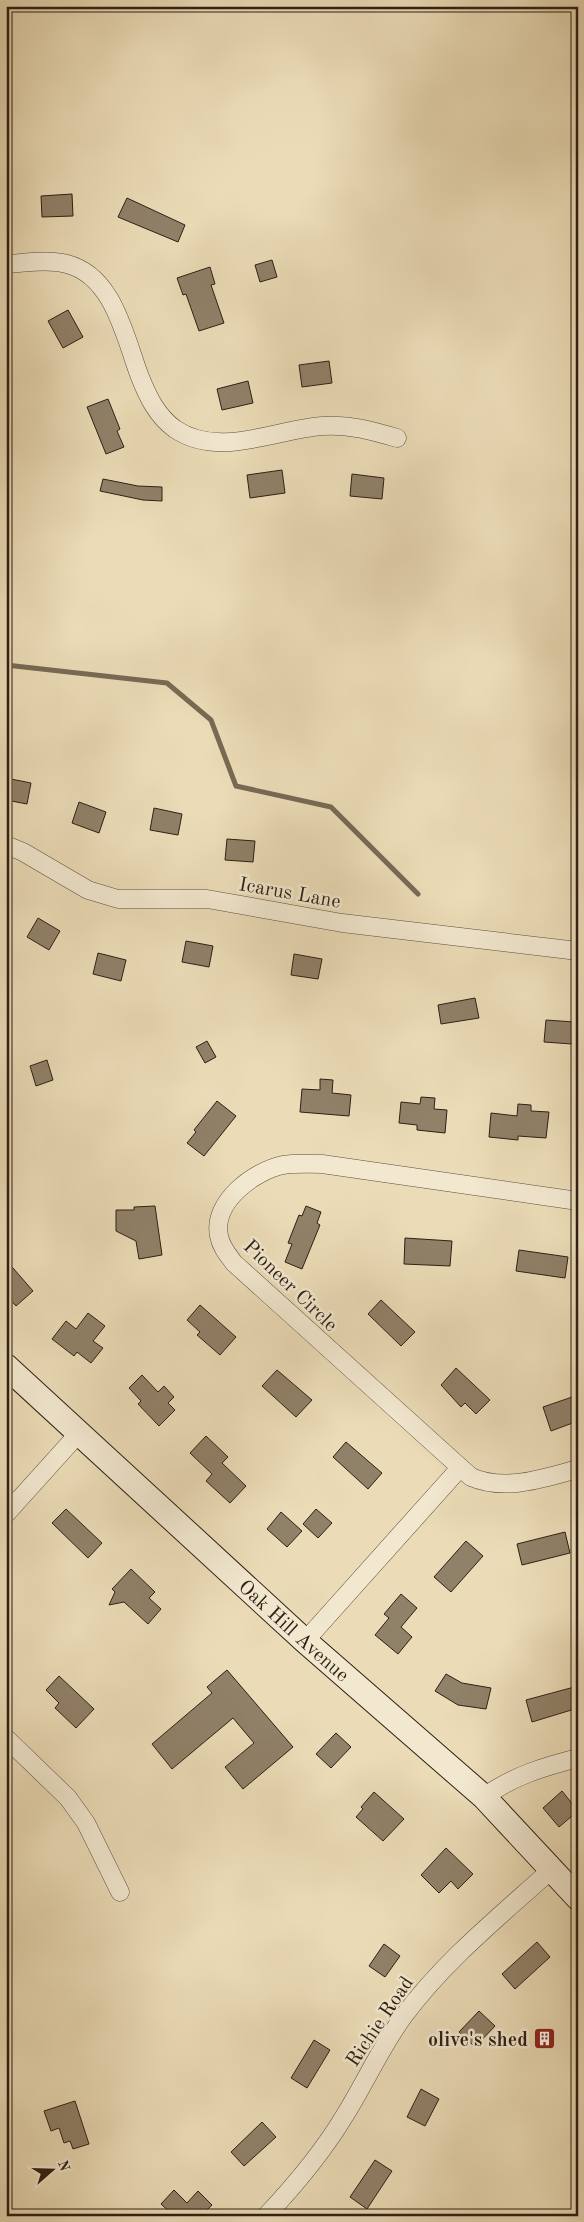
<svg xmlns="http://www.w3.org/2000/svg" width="584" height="2222" font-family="'Old Standard TT',serif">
  <rect width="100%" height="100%" fill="#ebdcb7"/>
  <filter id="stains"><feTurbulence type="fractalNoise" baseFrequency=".004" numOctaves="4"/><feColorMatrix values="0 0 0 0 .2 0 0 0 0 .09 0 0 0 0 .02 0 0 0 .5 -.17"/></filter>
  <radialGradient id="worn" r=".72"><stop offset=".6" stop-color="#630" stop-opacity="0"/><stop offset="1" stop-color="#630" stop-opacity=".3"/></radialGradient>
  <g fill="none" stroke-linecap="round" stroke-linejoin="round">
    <path stroke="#786a55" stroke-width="5" d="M 6,665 L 167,683 L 211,720 L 236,786 L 331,807 L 418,894"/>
  </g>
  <path fill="#908169" stroke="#2d1f14" d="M 72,194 L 73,216 L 42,217 L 41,196 Z
    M 127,198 L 185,225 L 178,242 L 118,217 Z
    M 272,260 L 277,277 L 260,282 L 255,265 Z
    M 210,267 L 215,284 L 211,285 L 224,323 L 199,331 L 186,294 L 183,295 L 177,278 Z
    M 68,310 L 83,337 L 63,348 L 48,321 Z
    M 329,361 L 332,383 L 302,387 L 299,365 Z
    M 248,381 L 253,403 L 222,410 L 217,389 Z
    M 108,399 L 120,429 L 117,431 L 124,447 L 106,454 L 87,407 Z
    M 282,470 L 285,493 L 250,498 L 247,475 Z
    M 352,474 L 384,478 L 382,499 L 350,496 Z
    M 103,479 L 138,486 L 162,487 L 162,501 L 143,500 L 100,491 Z
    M 6,778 L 31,783 L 27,804 L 6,800 Z
    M 79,802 L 106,812 L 99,833 L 72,823 Z
    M 154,808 L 182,814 L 178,835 L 150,830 Z
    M 227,839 L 255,841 L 253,862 L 225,860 Z
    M 38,918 L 60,931 L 49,950 L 27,937 Z
    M 186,941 L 213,946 L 209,967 L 182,962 Z
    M 98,953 L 126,960 L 121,981 L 93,974 Z
    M 294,954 L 322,959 L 318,979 L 291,975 Z
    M 475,998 L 479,1018 L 441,1024 L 438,1005 Z
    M 546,1020 L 574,1022 L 572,1044 L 544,1042 Z
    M 207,1041 L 216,1057 L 205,1063 L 196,1047 Z
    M 47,1060 L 53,1080 L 36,1086 L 30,1066 Z
    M 320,1079 L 333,1080 L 332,1093 L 351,1095 L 349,1116 L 300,1112 L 302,1089 L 320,1090 Z
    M 421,1097 L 435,1098 L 434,1109 L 447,1110 L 445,1133 L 417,1130 L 417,1125 L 399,1123 L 401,1102 L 420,1104 Z
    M 217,1101 L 236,1116 L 204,1156 L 187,1143 L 196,1132 L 194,1130 Z
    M 518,1104 L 531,1105 L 531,1111 L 549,1112 L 546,1138 L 518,1136 L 518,1140 L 489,1137 L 491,1113 L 517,1116 Z
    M 155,1206 L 162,1255 L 139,1259 L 136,1241 L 116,1231 L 116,1210 L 134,1210 L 134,1207 Z
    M 306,1206 L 321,1212 L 317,1223 L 320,1225 L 302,1269 L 285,1262 L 292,1244 L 288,1243 L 299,1215 L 302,1216 Z
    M 405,1238 L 452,1241 L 450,1266 L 404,1264 Z
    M 519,1250 L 568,1257 L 565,1278 L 516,1271 Z
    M 6,1260 L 33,1291 L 16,1306 L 6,1295 Z
    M 381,1300 L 415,1332 L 401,1346 L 368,1314 Z
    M 200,1305 L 236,1337 L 220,1355 L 197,1335 L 200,1332 L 187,1320 Z
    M 88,1313 L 105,1326 L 93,1341 L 103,1348 L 91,1363 L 77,1352 L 74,1356 L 52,1339 L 66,1321 L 76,1329 Z
    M 456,1368 L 490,1400 L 476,1414 L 465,1403 L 461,1407 L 441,1385 Z
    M 277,1370 L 312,1400 L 296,1417 L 262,1386 Z
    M 142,1375 L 158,1392 L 164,1386 L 174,1397 L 168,1403 L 175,1410 L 159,1426 L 138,1404 L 141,1401 L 129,1388 Z
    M 578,1395 L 578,1421 L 551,1431 L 543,1407 Z
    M 206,1436 L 228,1457 L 222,1463 L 246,1486 L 230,1503 L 206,1481 L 212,1474 L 190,1453 Z
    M 346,1442 L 382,1473 L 368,1489 L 333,1457 Z
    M 66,1509 L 102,1543 L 88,1558 L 52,1523 Z
    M 316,1509 L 332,1523 L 318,1538 L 303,1524 Z
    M 281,1512 L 302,1531 L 287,1547 L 267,1529 Z
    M 565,1532 L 570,1553 L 522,1565 L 517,1544 Z
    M 466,1541 L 483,1556 L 451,1592 L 434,1577 Z
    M 131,1569 L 155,1592 L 149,1598 L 161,1609 L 148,1624 L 124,1602 L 109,1605 L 115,1592 L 112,1589 Z
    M 401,1594 L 417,1608 L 401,1627 L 412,1637 L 398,1654 L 375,1635 L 389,1618 L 384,1614 Z
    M 227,1670 L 293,1747 L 243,1789 L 225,1767 L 254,1743 L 233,1718 L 172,1769 L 152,1744 L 212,1693 L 207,1687 Z
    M 446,1674 L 462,1683 L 491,1688 L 486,1709 L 458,1705 L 435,1691 Z
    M 59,1676 L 94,1709 L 76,1728 L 55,1708 L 59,1703 L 46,1690 Z
    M 578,1686 L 578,1708 L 532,1722 L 526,1700 Z
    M 336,1733 L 351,1747 L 331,1768 L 316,1754 Z
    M 562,1791 L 578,1811 L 559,1827 L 543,1808 Z
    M 374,1792 L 404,1819 L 383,1841 L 356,1817 L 363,1809 L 361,1807 Z
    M 446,1848 L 473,1874 L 458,1889 L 451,1881 L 439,1893 L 421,1875 Z
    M 537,1942 L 550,1957 L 515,1989 L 502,1974 Z
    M 384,1944 L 400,1956 L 385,1977 L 369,1966 Z
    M 479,2011 L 495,2026 L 475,2047 L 459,2032 Z
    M 314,2040 L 330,2050 L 307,2088 L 291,2078 Z
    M 421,2089 L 439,2099 L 425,2126 L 407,2117 Z
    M 75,2101 L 89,2144 L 73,2149 L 70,2141 L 64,2143 L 59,2128 L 51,2131 L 44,2111 Z
    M 262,2122 L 276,2137 L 244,2166 L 231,2152 Z
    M 375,2160 L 392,2171 L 367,2209 L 350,2197 Z
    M 174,2190 L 187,2203 L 198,2191 L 212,2205 L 201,2216 L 174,2216 L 161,2204 Z"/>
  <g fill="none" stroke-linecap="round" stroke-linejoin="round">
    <defs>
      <path id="street" d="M 6,264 C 26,263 47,259 67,264 C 114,276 125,338 140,377 C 148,397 157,416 175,429 C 219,459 276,429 323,426 C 349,424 373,431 397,438
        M 6,845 L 23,852 L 88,890 L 118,899 L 207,899 L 342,923 L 578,951
        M 578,1201 L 322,1164 C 309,1164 296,1163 283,1165 C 254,1171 212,1202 219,1236 C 221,1247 228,1255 234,1263 L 471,1477 C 506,1492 543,1478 578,1469
        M 6,1514 L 79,1433
        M 305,1641 L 459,1469
        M 6,1738 L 68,1798 L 86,1823 L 120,1892
        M 484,1797 C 513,1776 543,1767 578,1758
        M 266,2216 C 296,2184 323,2152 345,2115 C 365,2083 381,2047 403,2017 C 444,1961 500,1916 551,1870"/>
      <g id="secondary">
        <path id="s1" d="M 6,1366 L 305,1641 L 484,1797 L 578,1898"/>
      </g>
    </defs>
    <use href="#street" stroke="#5c4e3d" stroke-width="19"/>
    <use href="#secondary" stroke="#2d1f14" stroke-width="26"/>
    <use href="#street" stroke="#f2e8d0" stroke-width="18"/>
    <use href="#secondary" stroke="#f2e8d0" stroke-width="24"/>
  </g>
  <defs>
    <symbol id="building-square" viewBox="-11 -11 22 22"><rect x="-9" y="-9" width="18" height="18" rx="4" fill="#8f2418" stroke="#f2e8d0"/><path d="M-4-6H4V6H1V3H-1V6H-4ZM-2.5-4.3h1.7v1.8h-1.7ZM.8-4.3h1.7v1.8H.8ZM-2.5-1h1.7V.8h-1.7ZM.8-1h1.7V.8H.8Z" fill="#fff"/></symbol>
  </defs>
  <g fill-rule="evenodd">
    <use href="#building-square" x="532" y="2026" width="25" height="25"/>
  </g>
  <g text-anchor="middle" stroke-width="5" stroke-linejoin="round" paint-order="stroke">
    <g font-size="20" fill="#2d1f14" stroke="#f2e8d0">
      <text transform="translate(290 892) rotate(10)" y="7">Icarus Lane</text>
      <text transform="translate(291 1285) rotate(44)" y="7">Pioneer Circle</text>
      <text dy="7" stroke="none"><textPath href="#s1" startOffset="391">Oak Hill Avenue</textPath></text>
      <text transform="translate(379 2021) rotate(-56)" y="7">Richie Road</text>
    </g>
    <g font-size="20" font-weight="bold" fill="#2d1f14" stroke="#f2e8d0" text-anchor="end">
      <text x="528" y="2046">olive's shed</text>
    </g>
  </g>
  <rect width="584" height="2222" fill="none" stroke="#ebdcb7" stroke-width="25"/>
  <rect x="8" y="8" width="569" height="2207" fill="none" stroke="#2d1f14" stroke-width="2.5"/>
  <rect x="12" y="12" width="559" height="2197" fill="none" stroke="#2d1f14"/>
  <g transform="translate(52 2170) rotate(70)" stroke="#f2e8d0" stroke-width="4" paint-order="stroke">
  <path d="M0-4L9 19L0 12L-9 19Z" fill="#2d1f14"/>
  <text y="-8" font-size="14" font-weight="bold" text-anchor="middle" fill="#2d1f14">N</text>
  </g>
  <rect width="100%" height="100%" filter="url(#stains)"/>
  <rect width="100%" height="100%" fill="url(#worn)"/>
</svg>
